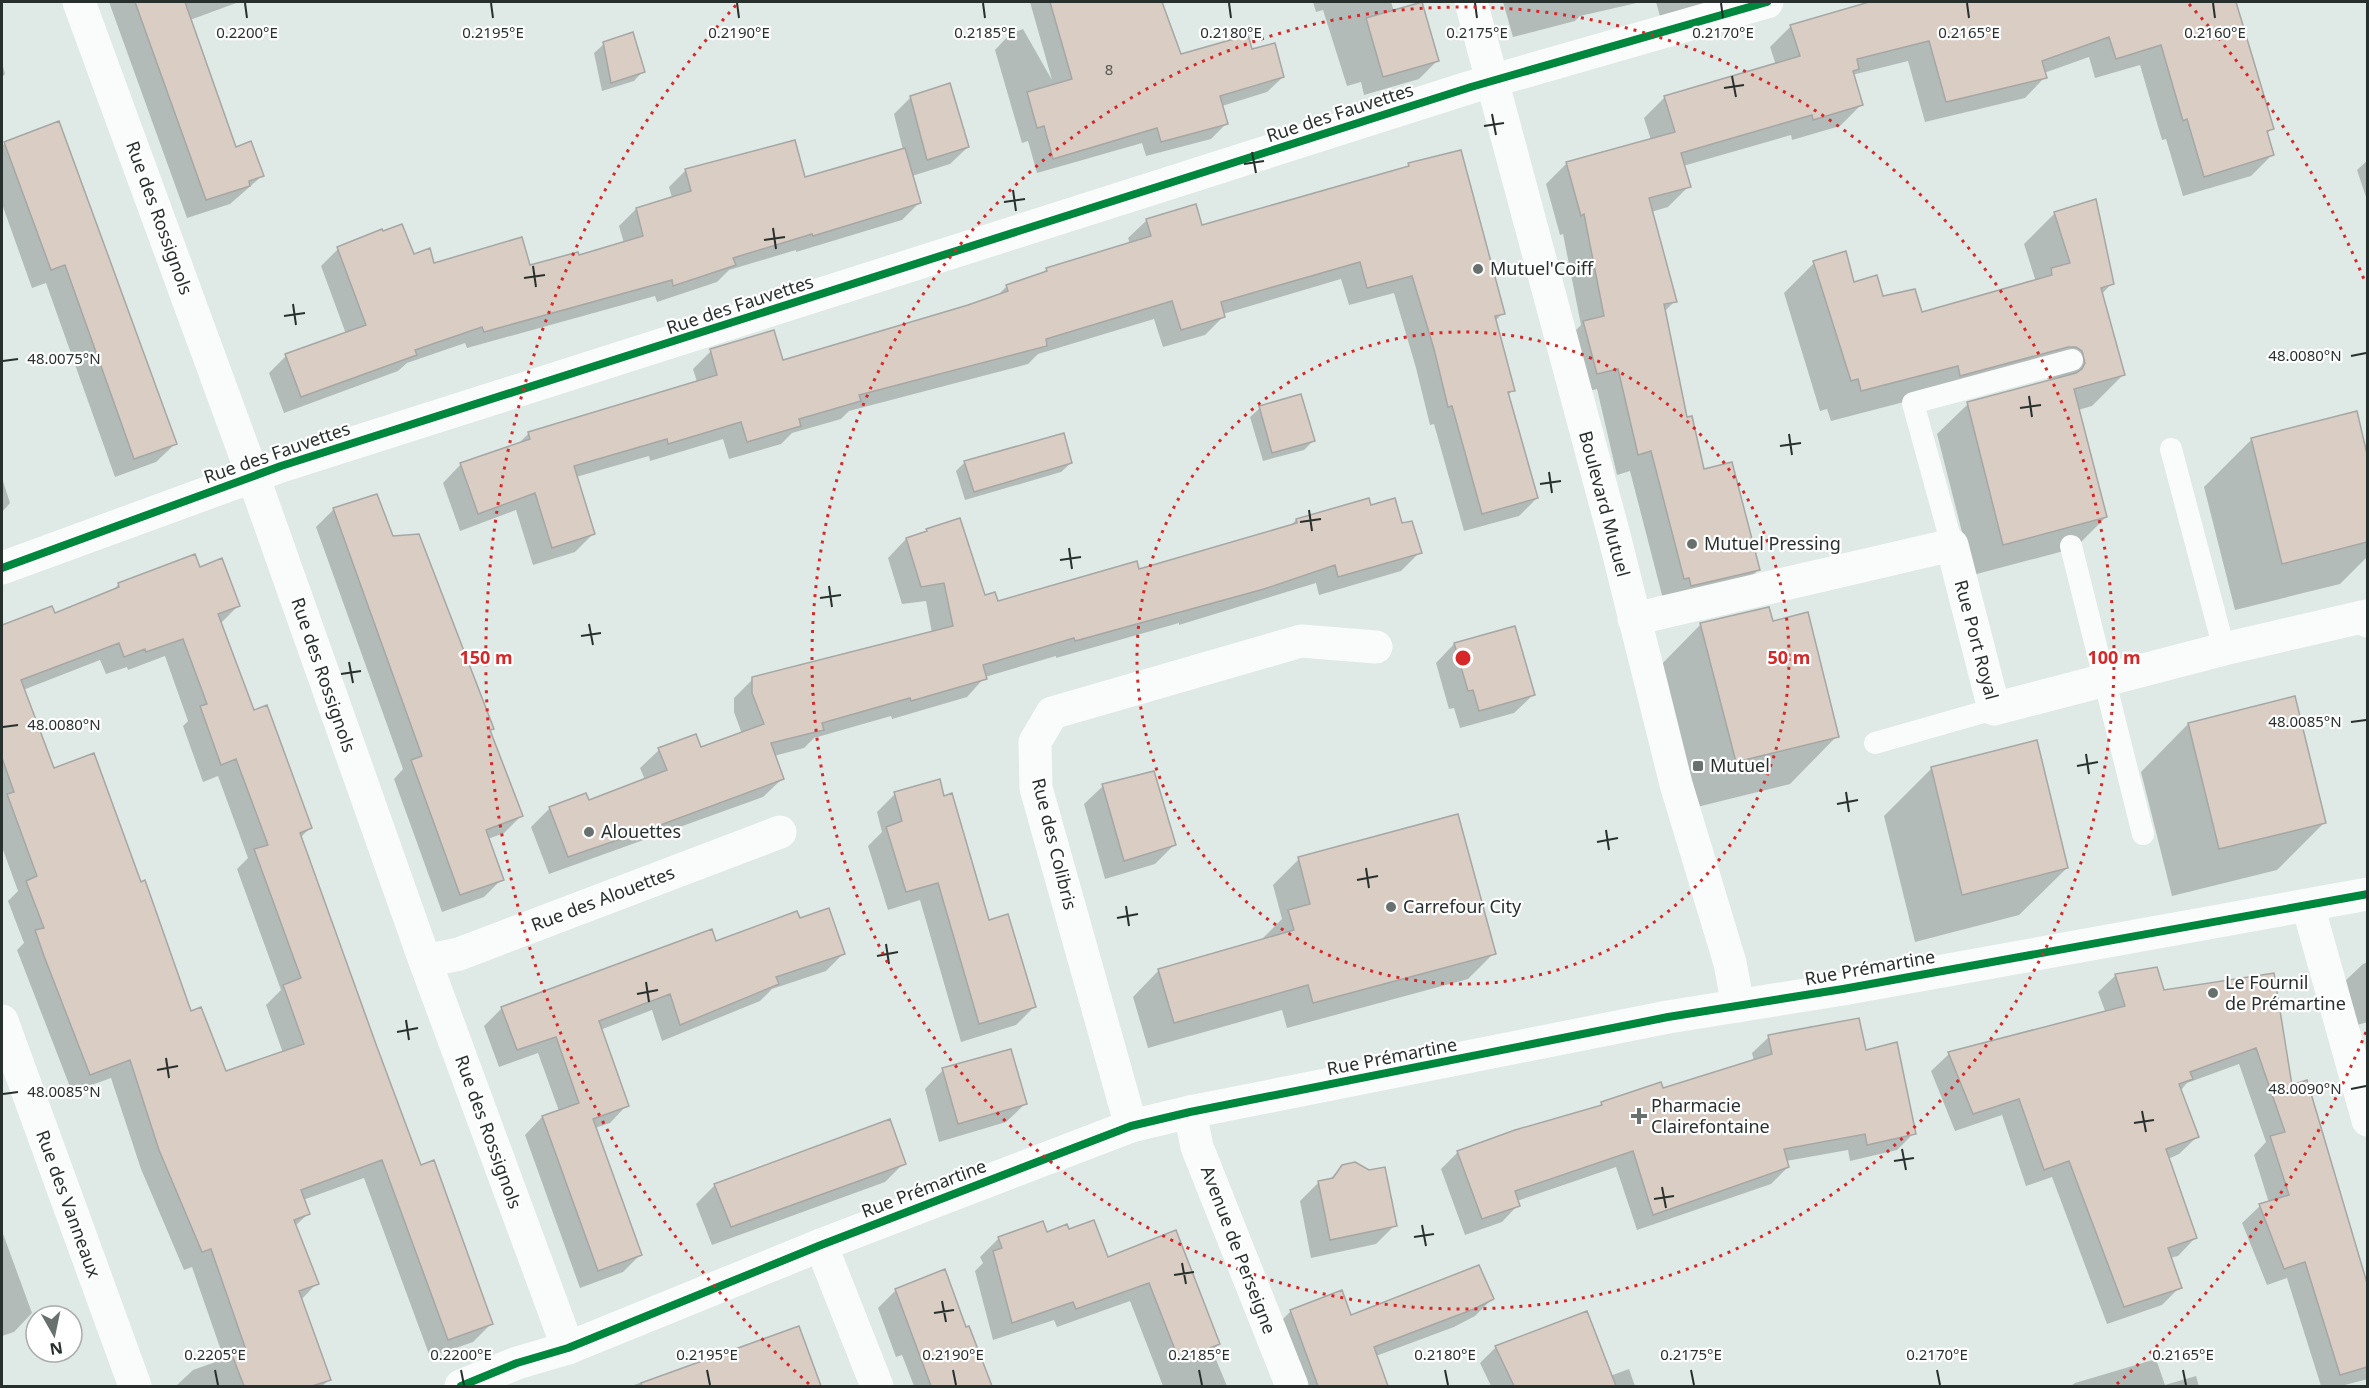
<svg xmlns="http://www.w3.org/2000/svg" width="2369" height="1388" font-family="'Noto Sans',sans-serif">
  <rect width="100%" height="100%" fill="#dfeae6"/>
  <path fill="#0003" fill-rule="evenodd" d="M 109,2 L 239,2 L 190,20 L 235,148 L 262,176 L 230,204 L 187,218 Z
    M 1030,2 L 1107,2 L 1119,42 L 1180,56 L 1251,51 L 1283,77 L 1267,92 L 1222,106 L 1227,123 L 1211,139 L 1146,156 L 1142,143 L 1037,173 L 1028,141 L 1022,143 L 995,50 L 1010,34 L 1023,29 L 1052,80 Z
    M 1313,2 L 1391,2 L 1394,11 L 1438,60 L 1419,79 L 1364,95 L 1361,82 L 1347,86 L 1323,10 L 1316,12 Z
    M 1503,2 L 1641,2 L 1580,16 L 1575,21 L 1513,37 Z
    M 1656,2 L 1713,2 L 1661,20 Z
    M 1874,2 L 2235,2 L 2272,128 L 2266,135 L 2272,155 L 2251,176 L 2183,196 L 2166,139 L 2162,140 L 2140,65 L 2095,78 L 2089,57 L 2044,73 L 2045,77 L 2025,98 L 1925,122 L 1908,61 L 1852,75 L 1861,105 L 1840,126 L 1792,140 L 1791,135 L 1683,166 L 1689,186 L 1668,207 L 1651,212 L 1675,301 L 1664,312 L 1686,419 L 1703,471 L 1758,570 L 1737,591 L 1663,599 L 1630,471 L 1617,475 L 1597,389 L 1576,394 L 1563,343 L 1581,325 L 1563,234 L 1560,235 L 1546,184 L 1567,163 L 1651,140 L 1644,118 L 1665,97 L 1776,65 L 1770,47 L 1791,26 Z
    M 604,44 L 643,71 L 634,81 L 602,91 L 594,53 Z
    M 2,63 L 5,74 L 2,77 Z
    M 911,97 L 968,147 L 950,164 L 912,176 L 919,203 L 902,220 L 796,252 L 796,250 L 729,270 L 717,282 L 657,302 L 655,296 L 467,348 L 465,343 L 407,363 L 398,371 L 284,413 L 269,373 L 286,356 L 346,334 L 321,266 L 338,249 L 381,231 L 413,256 L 433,264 L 529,267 L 578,257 L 624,243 L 619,226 L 636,209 L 672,198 L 669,187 L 686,170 L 804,178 L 903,150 L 894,114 Z
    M 5,143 L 175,444 L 156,462 L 115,477 L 46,283 L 32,288 L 2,204 L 2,146 Z
    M 2368,160 L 2368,203 L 2357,170 Z
    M 1409,165 L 1503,313 L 1494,322 L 1513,390 L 1508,395 L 1537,498 L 1519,516 L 1464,531 L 1434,424 L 1430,425 L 1416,368 L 1394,293 L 1349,305 L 1341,279 L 1223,314 L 1224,316 L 1205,335 L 1163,347 L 1154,319 L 1038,354 L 1028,364 L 849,411 L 841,419 L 792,433 L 781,444 L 729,459 L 723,439 L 650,461 L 649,456 L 576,477 L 593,534 L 575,552 L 533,565 L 516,510 L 460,531 L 443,483 L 461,464 L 517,445 L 529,433 L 697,382 L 693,369 L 711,351 L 781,362 L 997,296 L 1007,286 L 1040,275 L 1047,269 L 1130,244 L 1128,238 L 1147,220 L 1201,227 L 1405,168 Z
    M 2055,213 L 2112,283 L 2101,295 L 2123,375 L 2092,406 L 2078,410 L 2106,517 L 2075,548 L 1973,575 L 1937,434 L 1968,404 L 2051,381 L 2045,377 L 1927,396 L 1831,421 L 1827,409 L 1820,411 L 1784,293 L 1814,263 L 1882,298 L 1921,314 L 2036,282 L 2024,244 Z
    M 1260,408 L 1313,441 L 1304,450 L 1263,461 L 1250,417 Z
    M 2356,413 L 2368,460 L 2368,556 L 2340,584 L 2235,610 L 2204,487 L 2251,440 Z
    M 965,462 L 1071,463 L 1061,472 L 965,500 L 956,471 Z
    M 2,478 L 10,503 L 2,512 Z
    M 1368,500 L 1370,507 L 1401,525 L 1420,552 L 1401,571 L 1319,595 L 1316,583 L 1179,625 L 1179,623 L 1056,658 L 1056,656 L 985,677 L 967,697 L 892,719 L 891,716 L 814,738 L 804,748 L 774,756 L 782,779 L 763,797 L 549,874 L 531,827 L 550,808 L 589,801 L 645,780 L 640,768 L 659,750 L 700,749 L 742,734 L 734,712 L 734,698 L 753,679 L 932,633 L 926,601 L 902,604 L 888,558 L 906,539 L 923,534 L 927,530 L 984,597 L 997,603 L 1138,570 L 1290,526 L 1296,520 Z
    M 334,509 L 395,546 L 492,729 L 489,731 L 521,816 L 504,833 L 488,839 L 502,879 L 484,897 L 442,912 L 394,779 L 403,769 L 316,527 Z
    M 199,569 L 238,606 L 220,624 L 253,712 L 310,828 L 301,837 L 420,1167 L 491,1324 L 473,1342 L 430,1357 L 364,1178 L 303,1200 L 308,1214 L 295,1226 L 317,1283 L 301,1300 L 329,1380 L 322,1386 L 176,1386 L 193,1370 L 224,1359 L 192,1267 L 184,1270 L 141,1169 L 111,1078 L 72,1092 L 17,950 L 24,943 L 8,901 L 18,891 L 2,847 L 2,627 L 51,608 L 54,615 L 111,592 L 119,584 ZM 165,656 L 188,721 L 183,726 L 203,782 L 218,776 L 248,858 L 237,869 L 281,990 L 266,1005 L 283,1053 L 225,1073 L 53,770 L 23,690 L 100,660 L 106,674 L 127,667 L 128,670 Z
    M 1772,623 L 1837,736 L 1790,784 L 1689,809 L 1654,672 L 1701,624 Z
    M 1454,644 L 1533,695 L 1514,713 L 1460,728 L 1454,708 L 1449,709 L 1436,663 Z
    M 2294,698 L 2325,822 L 2277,870 L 2172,896 L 2141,772 L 2188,724 Z
    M 1932,768 L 2067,868 L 2019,915 L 1915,942 L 1884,816 Z
    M 1103,786 L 1174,845 L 1155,864 L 1105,879 L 1084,804 Z
    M 895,794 L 988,921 L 1034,1007 L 1016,1025 L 961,1042 L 920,900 L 888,910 L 868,846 L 882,832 L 877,812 Z
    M 1299,859 L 1494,953 L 1468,979 L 1287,1028 L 1282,1010 L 1148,1048 L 1133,997 L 1159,970 L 1264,941 L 1263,938 L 1282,919 L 1273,885 Z
    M 799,920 L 843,954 L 826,971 L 772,989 L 760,1001 L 662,1041 L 652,1010 L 600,1030 L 627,1105 L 610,1123 L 595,1128 L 640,1255 L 623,1272 L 580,1288 L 525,1135 L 542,1117 L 559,1111 L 538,1053 L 499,1067 L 484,1026 L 502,1008 L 715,943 Z
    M 2368,962 L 2368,1022 L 2357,1025 L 2344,982 L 2363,964 Z
    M 2273,974 L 2290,1087 L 2306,1082 L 2368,1289 L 2368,1379 L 2341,1386 L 2321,1386 L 2287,1278 L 2267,1285 L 2242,1223 L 2260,1206 L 2269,1203 L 2254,1155 L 2266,1142 L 2239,1064 L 2187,1083 L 2180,1091 L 2197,1137 L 2179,1154 L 2168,1159 L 2195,1238 L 2178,1256 L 2170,1258 L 2180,1287 L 2162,1305 L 2107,1324 L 2052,1177 L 2026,1186 L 2002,1115 L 1955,1131 L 1931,1071 L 1949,1054 L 2105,1011 L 2098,992 L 2116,975 L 2163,992 Z
    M 1769,1037 L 1865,1052 L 1914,1133 L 1897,1150 L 1850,1161 L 1848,1150 L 1786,1161 L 1788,1167 L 1771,1184 L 1637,1230 L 1616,1167 L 1517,1201 L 1518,1205 L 1502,1222 L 1465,1235 L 1441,1169 L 1458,1152 L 1598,1107 L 1602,1103 L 1662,1090 L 1754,1061 L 1752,1053 Z
    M 943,1070 L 1025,1104 L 1006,1122 L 939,1142 L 925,1089 Z
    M 904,1163 L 885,1182 L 712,1245 L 696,1204 L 715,1185 Z
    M 1343,1166 L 1395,1225 L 1376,1244 L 1311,1258 L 1300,1201 L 1319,1182 L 1329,1180 Z
    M 2,1231 L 32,1313 L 14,1332 L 2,1336 Z
    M 1068,1231 L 1107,1258 L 1175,1232 L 1219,1344 L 1212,1350 L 1227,1386 L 1163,1386 L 1130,1301 L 1057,1327 L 1054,1320 L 993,1340 L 975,1271 L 983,1263 L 980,1257 L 999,1238 Z
    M 896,1290 L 965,1328 L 968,1327 L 990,1386 L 914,1386 L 902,1355 L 896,1357 L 878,1308 Z
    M 1493,1298 L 1475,1316 L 1454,1327 L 1376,1356 L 1387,1386 L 1295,1386 L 1273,1329 L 1291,1311 L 1350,1317 Z
    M 798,1328 L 820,1386 L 631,1386 Z
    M 1496,1347 L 1610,1376 L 1629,1369 L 1635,1386 L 1491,1386 L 1480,1363 Z
    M 2156,1359 L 2165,1385 L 2196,1376 L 2199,1386 L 2071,1386 L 2075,1383 Z"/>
  <path fill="#dacdc4" stroke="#a6a7a5" stroke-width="1.5" fill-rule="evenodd" d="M 135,2 L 185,2 L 236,147 L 251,141 L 264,176 L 249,181 L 250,186 L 206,200 Z
    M 1050,2 L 1162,2 L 1181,54 L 1248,35 L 1252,49 L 1275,43 L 1284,77 L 1220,96 L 1228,124 L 1161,142 L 1157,128 L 1053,159 L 1044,126 L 1037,128 L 1027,92 L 1072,79 Z
    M 1422,2 L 1439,61 L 1383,77 L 1366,18 Z
    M 1869,2 L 2236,2 L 2274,129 L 2267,131 L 2274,155 L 2204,177 L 2187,119 L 2183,121 L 2161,45 L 2116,59 L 2109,37 L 2042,61 L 2047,78 L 1946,102 L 1929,41 L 1857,59 L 1859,69 L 1853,71 L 1863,105 L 1813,120 L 1812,115 L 1681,153 L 1691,187 L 1649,198 L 1677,302 L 1664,304 L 1687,417 L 1692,416 L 1704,469 L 1732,462 L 1760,570 L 1691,586 L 1689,578 L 1684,579 L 1651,451 L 1638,455 L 1618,369 L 1597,374 L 1583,321 L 1604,316 L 1584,214 L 1581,216 L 1566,162 L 1675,132 L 1664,96 L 1800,56 L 1790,25 Z
    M 633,32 L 645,72 L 611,83 L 603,42 Z
    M 950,83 L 969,147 L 927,160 L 910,96 Z
    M 59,121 L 177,444 L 134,459 L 65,265 L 51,270 L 4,142 Z
    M 795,140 L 805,177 L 905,148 L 921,203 L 813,236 L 812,234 L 733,258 L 736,265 L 673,286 L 672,280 L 484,332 L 482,327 L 415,350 L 417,355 L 301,397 L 285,354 L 366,325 L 337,247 L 382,229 L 383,231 L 402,224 L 414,254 L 430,248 L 434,263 L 522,237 L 530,265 L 578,252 L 579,255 L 643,236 L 636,208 L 691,191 L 685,169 Z
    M 1461,150 L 1505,314 L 1495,316 L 1515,391 L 1508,392 L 1538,498 L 1482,514 L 1452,406 L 1448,407 L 1434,349 L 1412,276 L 1367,288 L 1360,262 L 1221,302 L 1225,317 L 1181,330 L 1172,301 L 1046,339 L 1047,346 L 859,395 L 861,401 L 799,419 L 801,426 L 747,442 L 741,422 L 668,444 L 667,439 L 574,466 L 595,534 L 552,548 L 535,493 L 478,514 L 460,463 L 530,439 L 528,432 L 717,375 L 710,349 L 774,330 L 783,360 L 968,305 L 1008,291 L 1006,285 L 1047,271 L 1046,268 L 1151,236 L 1146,219 L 1196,204 L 1202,225 L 1409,166 L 1408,163 Z
    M 2096,199 L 2114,284 L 2101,288 L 2125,375 L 2074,389 L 2107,517 L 2003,545 L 1967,402 L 2076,373 L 2082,369 L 2085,363 L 2082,351 L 2076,347 L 2068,347 L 1960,376 L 1958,366 L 1861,391 L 1858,379 L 1851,381 L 1813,261 L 1846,251 L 1854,282 L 1877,275 L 1883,296 L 1915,289 L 1922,312 L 2052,275 L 2051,268 L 2070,263 L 2054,212 Z
    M 1301,394 L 1315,441 L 1272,453 L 1259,406 Z
    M 2357,411 L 2367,454 L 2367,542 L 2282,564 L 2251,438 Z
    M 1064,433 L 1072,463 L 974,492 L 964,461 Z
    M 377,494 L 393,536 L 419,534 L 494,729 L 490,730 L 523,816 L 486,830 L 504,880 L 460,895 L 411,760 L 422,756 L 333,508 Z
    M 1369,498 L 1371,505 L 1395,498 L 1402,523 L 1412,521 L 1422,553 L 1338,577 L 1335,565 L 1264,589 L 1075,641 L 1074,638 L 983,665 L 987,679 L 911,701 L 910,698 L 822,723 L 824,730 L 771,743 L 784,779 L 655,827 L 568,857 L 549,807 L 586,793 L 589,800 L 667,770 L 658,748 L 696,734 L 701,747 L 764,724 L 752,693 L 752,677 L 953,626 L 944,583 L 921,587 L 906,538 L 927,531 L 926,529 L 960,518 L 985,595 L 995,592 L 998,601 L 1137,561 L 1139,569 L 1297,523 L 1296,519 Z
    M 195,554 L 200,567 L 222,558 L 240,606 L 218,614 L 254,710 L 267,705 L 312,828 L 300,833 L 377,1047 L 421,1165 L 434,1160 L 493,1324 L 448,1340 L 382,1160 L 301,1190 L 310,1214 L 294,1220 L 319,1284 L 299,1291 L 331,1380 L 312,1386 L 244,1386 L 232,1355 L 246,1350 L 211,1249 L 202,1252 L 159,1150 L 130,1060 L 90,1075 L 44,956 L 35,930 L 44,928 L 26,881 L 37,876 L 7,794 L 14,792 L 2,758 L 2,625 L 52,606 L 55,613 L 119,587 L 118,583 ZM 183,639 L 207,704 L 200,706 L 221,765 L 236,759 L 268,845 L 254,849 L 301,978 L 283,985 L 304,1044 L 226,1071 L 201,1007 L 191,1011 L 145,880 L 141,882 L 94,753 L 54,768 L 21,680 L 119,643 L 124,657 L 145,649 L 146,652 Z
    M 1769,607 L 1773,621 L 1808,612 L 1839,737 L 1736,762 L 1700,623 Z
    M 1515,626 L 1535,695 L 1479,711 L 1473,690 L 1468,691 L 1454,643 Z
    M 2295,696 L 2326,823 L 2219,849 L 2188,723 Z
    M 2037,740 L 2068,868 L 1962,895 L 1931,767 Z
    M 1154,771 L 1176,845 L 1124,861 L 1102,784 Z
    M 940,779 L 944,796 L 952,793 L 989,920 L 1008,914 L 1036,1007 L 979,1024 L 938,883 L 906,892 L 886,827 L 902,821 L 894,792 Z
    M 1458,814 L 1496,954 L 1313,1003 L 1308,985 L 1174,1023 L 1158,969 L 1294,930 L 1288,910 L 1310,904 L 1298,857 Z
    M 829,908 L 845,954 L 776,977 L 779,984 L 680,1025 L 670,994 L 599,1021 L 629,1106 L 593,1119 L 642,1255 L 598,1271 L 542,1116 L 579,1103 L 556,1037 L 517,1050 L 501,1007 L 712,929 L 716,941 L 797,911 L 800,918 Z
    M 2157,967 L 2164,990 L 2274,973 L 2292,1085 L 2307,1080 L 2367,1283 L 2367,1367 L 2340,1375 L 2305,1262 L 2284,1269 L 2259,1204 L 2289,1195 L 2270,1136 L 2285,1132 L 2256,1048 L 2190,1072 L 2193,1079 L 2179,1084 L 2199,1137 L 2166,1149 L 2197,1238 L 2168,1248 L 2182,1288 L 2124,1307 L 2069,1161 L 2044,1170 L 2019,1099 L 1973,1114 L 1948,1052 L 2125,1006 L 2115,974 Z
    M 1859,1018 L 1866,1050 L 1897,1042 L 1916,1134 L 1867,1145 L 1865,1134 L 1784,1149 L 1789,1167 L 1653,1215 L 1633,1151 L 1515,1191 L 1520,1206 L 1482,1219 L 1457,1151 L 1515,1130 L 1602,1105 L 1601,1102 L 1661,1082 L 1663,1088 L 1772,1054 L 1768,1035 Z
    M 1011,1049 L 1027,1104 L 958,1124 L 942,1068 Z
    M 890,1119 L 906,1164 L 731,1227 L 714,1184 Z
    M 1355,1162 L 1369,1170 L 1385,1167 L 1397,1226 L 1330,1240 L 1318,1181 L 1333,1178 L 1342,1165 Z
    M 1094,1220 L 1108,1257 L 1176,1230 L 1220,1344 L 1179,1360 L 1149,1283 L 1076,1309 L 1073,1302 L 1012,1323 L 993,1251 L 1002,1248 L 998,1237 L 1043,1221 L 1047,1232 L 1067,1224 L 1069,1229 Z
    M 1479,1265 L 1494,1299 L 1474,1309 L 1374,1347 L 1388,1386 L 1318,1386 L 1290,1310 L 1342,1290 L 1351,1315 Z
    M 945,1269 L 966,1327 L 969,1326 L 992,1386 L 931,1386 L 895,1289 Z
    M 1587,1311 L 1616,1386 L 1514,1386 L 1495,1346 Z
    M 799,1326 L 821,1386 L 642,1386 L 641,1383 Z"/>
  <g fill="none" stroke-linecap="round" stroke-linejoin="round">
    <path stroke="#fafcfb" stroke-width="22" d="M 2171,449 L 2224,649
      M 1952,545 L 1913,403 L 2072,360
      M 2071,546 L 2143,834
      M 1875,743 L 1994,709"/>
    <path stroke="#fafcfb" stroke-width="33" d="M 79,2 L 253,476 L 425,961 L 568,1348
      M 1471,2 L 1615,539 L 1676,784 L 1730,963 L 1738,1006
      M 2,568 L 281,466 L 1471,87 L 1767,2
      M 1634,619 L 1952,545 L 1994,709 L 2224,649 L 2366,616 L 2368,621
      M 2308,906 L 2368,1120
      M 425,961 L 459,954 L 780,832
      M 2,1021 L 135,1386
      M 1190,1112 L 1197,1147 L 1292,1386
      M 1131,1126 L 1036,788 L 1035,742 L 1052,713 L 1301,641 L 1376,647
      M 821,1245 L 877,1386"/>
    <path stroke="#fafcfb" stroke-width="33" d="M 461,1386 L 517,1363 L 568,1348 L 821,1245 L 1131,1126 L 1190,1112 L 1668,1017 L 1843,989 L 2368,894"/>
    <defs>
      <path id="cycleway" d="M 2,568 L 281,466 L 1471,87 L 1767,2
        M 461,1386 L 517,1363 L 568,1348 L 821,1245 L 1131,1126 L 1190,1112 L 1668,1017 L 1843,989 L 2368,894"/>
    </defs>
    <use href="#cycleway" stroke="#fff" stroke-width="11"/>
    <use href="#cycleway" stroke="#00873e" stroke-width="8"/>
  </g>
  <path fill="none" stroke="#28302d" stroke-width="2" d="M 245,3 L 247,18M 491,3 L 493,18M 737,3 L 739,18M 983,3 L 985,18M 1229,3 L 1231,18M 1475,3 L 1477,18M 1721,3 L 1723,18M 1967,3 L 1969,18M 2213,3 L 2215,18M 1732,76 L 1736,97M 1724,88 L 1744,85M 1492,114 L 1496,135M 1484,126 L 1504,123M 1252,152 L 1256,173M 1244,164 L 1264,161M 1013,190 L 1016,211M 1004,202 L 1025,199M 773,228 L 776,249M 764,240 L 785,237M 533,266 L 536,287M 524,278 L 545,275M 293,304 L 296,325M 284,316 L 305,313M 2351,356 L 2366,353M 3,361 L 18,359M 2029,396 L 2032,417M 2020,408 L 2041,405M 1789,434 L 1792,455M 1780,446 L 1801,443M 1549,472 L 1552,493M 1540,484 L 1561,481M 1309,510 L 1312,531M 1300,522 L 1321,519M 1069,548 L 1072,569M 1060,560 L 1081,557M 829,586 L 832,607M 820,598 L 841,595M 589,624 L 593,645M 581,636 L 601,633M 349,662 L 353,683M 341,674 L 361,671M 2351,722 L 2366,720M 3,727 L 18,725M 2086,754 L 2089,774M 2077,766 L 2098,762M 1846,792 L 1849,812M 1837,804 L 1858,800M 1606,830 L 1609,850M 1597,842 L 1618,838M 1366,868 L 1369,888M 1357,880 L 1378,876M 1126,906 L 1129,926M 1117,918 L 1138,914M 886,944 L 889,964M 877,956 L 898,952M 646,982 L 649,1002M 637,994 L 658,990M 406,1020 L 409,1040M 397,1032 L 418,1028M 166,1058 L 169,1078M 157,1070 L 178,1066M 2351,1089 L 2366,1086M 3,1094 L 18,1092M 2142,1111 L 2146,1132M 2134,1123 L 2154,1120M 1902,1149 L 1906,1170M 1894,1161 L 1914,1158M 1662,1187 L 1666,1208M 1654,1199 L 1674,1196M 1422,1225 L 1426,1246M 1414,1237 L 1434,1234M 1182,1263 L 1186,1284M 1174,1275 L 1194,1272M 942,1301 L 946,1322M 934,1313 L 954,1310M 215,1370 L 218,1385M 461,1370 L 464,1385M 707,1370 L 710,1385M 953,1370 L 956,1385M 1199,1370 L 1202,1385M 1445,1370 L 1448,1385M 1691,1370 L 1694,1385M 1937,1370 L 1940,1385M 2183,1370 L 2186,1385"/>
  <g fill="none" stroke="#d62828" stroke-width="3" stroke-dasharray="3 6">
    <circle cx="1463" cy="658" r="326"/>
    <circle cx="1463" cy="658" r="651"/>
    <path d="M2366 1032A977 977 0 0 1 2117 1384M809 1384A977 977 0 0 1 737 4M2189 4A977 977 0 0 1 2366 284"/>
  </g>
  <g fill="#68716e" stroke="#fff" stroke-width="2">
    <circle cx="1478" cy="269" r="6"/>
    <circle cx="1692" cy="544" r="6"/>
    <rect x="1692" y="760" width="12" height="12" rx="3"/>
    <circle cx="589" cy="832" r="6"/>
    <circle cx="1391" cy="907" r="6"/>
    <circle cx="2213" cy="993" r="6"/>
    <path d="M1636 1107h6v6h6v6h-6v6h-6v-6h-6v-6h6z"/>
  </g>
  <g text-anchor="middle" stroke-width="4.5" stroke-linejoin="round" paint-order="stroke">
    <g font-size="15" fill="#545753">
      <text x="1109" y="75">8</text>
    </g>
    <g font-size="18" fill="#28302d" stroke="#fff">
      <text transform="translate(1340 113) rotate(-18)" y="6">Rue des Fauvettes</text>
      <text transform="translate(159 218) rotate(70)" y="6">Rue des Rossignols</text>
      <text transform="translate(740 305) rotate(-18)" y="6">Rue des Fauvettes</text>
      <text transform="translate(277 453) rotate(-19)" y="6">Rue des Fauvettes</text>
      <text transform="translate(1604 504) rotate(75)" y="6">Boulevard Mutuel</text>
      <text transform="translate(1976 640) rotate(75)" y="6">Rue Port Royal</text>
      <text transform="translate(323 675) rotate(71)" y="6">Rue des Rossignols</text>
      <text transform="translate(1054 844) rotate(76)" y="6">Rue des Colibris</text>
      <text transform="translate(603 899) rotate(-21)" y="6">Rue des Alouettes</text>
      <text transform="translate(1870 968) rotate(-10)" y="6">Rue Prémartine</text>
      <text transform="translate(1392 1057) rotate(-11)" y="6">Rue Prémartine</text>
      <text transform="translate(488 1132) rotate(70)" y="6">Rue des Rossignols</text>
      <text transform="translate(924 1189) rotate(-21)" y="6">Rue Prémartine</text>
      <text transform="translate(68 1204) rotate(70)" y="6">Rue des Vanneaux</text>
      <text transform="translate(1238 1250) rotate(69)" y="6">Avenue de Perseigne</text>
    </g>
    <g font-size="18" fill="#28302d" stroke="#fff" text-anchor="start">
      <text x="1490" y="275">Mutuel'Coiff</text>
      <text x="1704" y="550">Mutuel Pressing</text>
      <text x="1710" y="772">Mutuel</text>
      <text x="601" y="838">Alouettes</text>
      <text x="1403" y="913">Carrefour City</text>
      <text x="2225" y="989">Le Fournil<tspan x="2225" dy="21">de Prémartine</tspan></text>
      <text x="1651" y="1112">Pharmacie<tspan x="1651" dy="21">Clairefontaine</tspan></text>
    </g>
  </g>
  <g font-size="15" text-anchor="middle" fill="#28302d" stroke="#fff" stroke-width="4.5" stroke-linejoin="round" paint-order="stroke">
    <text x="2215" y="38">0.2160°E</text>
    <text x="247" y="38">0.2200°E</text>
    <text x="493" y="38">0.2195°E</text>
    <text x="739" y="38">0.2190°E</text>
    <text x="985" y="38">0.2185°E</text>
    <text x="1231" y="38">0.2180°E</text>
    <text x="1477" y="38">0.2175°E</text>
    <text x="1723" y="38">0.2170°E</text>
    <text x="1969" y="38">0.2165°E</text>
    <text x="2305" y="361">48.0080°N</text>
    <text x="64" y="364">48.0075°N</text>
    <text x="2305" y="727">48.0085°N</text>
    <text x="64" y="730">48.0080°N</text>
    <text x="2305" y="1094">48.0090°N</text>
    <text x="64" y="1097">48.0085°N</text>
    <text x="215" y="1360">0.2205°E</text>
    <text x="461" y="1360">0.2200°E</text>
    <text x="707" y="1360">0.2195°E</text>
    <text x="953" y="1360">0.2190°E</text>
    <text x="1199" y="1360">0.2185°E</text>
    <text x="1445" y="1360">0.2180°E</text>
    <text x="1691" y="1360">0.2175°E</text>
    <text x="1937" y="1360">0.2170°E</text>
    <text x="2183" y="1360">0.2165°E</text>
  </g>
  <circle cx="1463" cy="658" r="9" fill="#d62828" stroke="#fff" stroke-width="3"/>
  <g font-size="18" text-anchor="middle" font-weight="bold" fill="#d62828" stroke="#fff" stroke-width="4.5" stroke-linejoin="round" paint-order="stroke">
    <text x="1789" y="664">50 m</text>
    <text x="2114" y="664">100 m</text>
    <text x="486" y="664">150 m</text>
  </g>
  <rect width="2369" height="1388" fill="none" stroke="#28302d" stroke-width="6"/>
  <g transform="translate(54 1334) rotate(171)"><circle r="28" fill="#ffffff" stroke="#a9acab" stroke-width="1.5"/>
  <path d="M0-4.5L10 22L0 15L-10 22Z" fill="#68716e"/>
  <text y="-9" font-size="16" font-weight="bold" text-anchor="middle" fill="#28302d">N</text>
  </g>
</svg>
